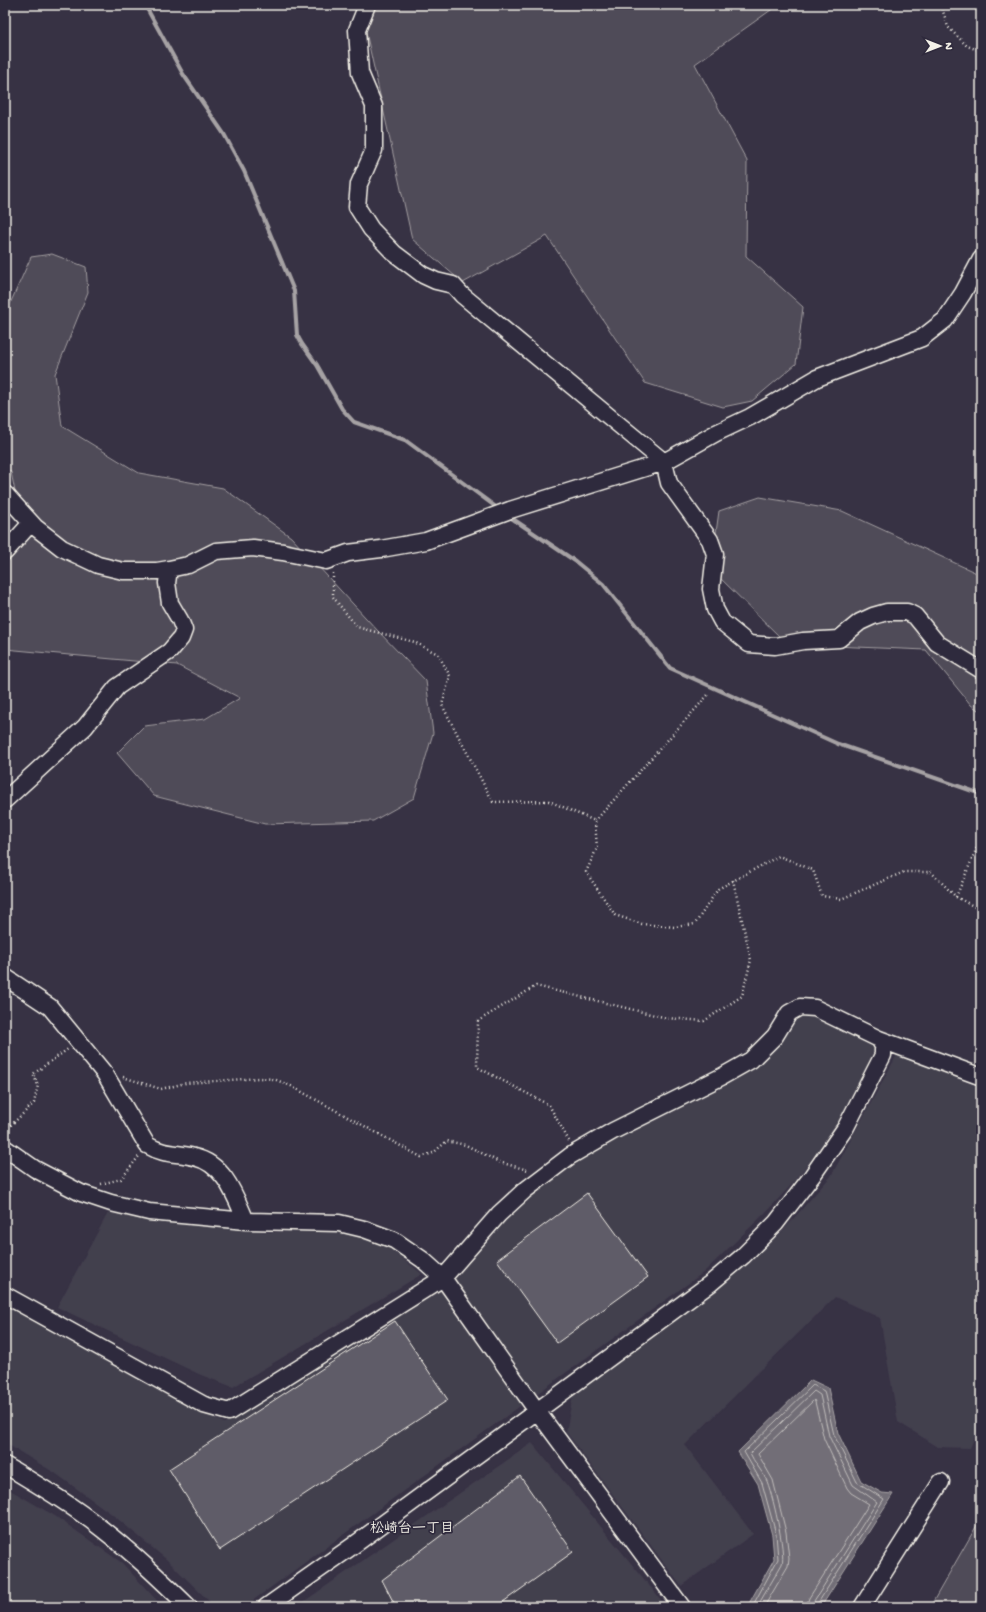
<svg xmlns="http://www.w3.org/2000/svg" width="986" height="1612" font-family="'Gochi Hand','Klee One',sans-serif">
  <rect width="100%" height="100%" fill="#373244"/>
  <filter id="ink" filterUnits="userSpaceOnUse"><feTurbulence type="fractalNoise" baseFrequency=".025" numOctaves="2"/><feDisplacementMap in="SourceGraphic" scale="8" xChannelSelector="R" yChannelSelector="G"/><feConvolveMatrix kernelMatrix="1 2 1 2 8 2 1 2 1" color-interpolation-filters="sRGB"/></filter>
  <g filter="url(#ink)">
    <path fill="#433f4e" d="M 804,1014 L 816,1015 L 874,1041 L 877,1056 L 842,1119 L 795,1181 L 764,1214 L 704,1272 L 244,1607 L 215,1607 L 166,1559 L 113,1515 L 55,1473 L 5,1443 L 5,1304 L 224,1423 L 445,1287 L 513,1208 L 575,1157 L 726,1081 L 791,1018 Z
      M 898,1053 L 981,1088 L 981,1422 L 970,1448 L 938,1447 L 898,1422 L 880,1318 L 835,1297 L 685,1445 L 753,1534 L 681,1586 L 566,1432 L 573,1395 L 780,1234 L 831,1176 Z
      M 108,1213 L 269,1232 L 332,1231 L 382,1242 L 422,1274 L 233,1387 L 201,1375 L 57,1307 Z
      M 532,1443 L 667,1607 L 296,1607 Z
      M 5,1487 L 55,1516 L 122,1563 L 163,1607 L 5,1607 Z"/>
    <path fill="#504b59" stroke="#a29ea0" d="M 360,5 L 778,5 L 695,64 L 747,161 L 746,256 L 803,307 L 796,364 L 752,401 L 723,407 L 645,383 L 547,236 L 463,283 L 412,239 Z
      M 52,254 L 86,267 L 88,292 L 55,374 L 62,426 L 139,473 L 223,488 L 291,537 L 378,631 L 426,681 L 433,733 L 414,798 L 373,821 L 265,824 L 154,796 L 117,753 L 144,726 L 205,719 L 240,698 L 177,665 L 5,649 L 5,539 L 22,526 L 11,472 L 5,467 L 5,315 L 31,257 Z
      M 760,497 L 842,511 L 981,575 L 981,712 L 971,705 L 926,650 L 787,644 L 711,569 L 719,511 Z
      M 981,1518 L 981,1607 L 930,1607 Z"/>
    <path fill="#726e77" stroke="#a6a2a4" d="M 811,1380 L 828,1388 L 838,1433 L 861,1481 L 882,1493 L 893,1494 L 821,1607 L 747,1607 L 774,1559 L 772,1535 L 758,1484 L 738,1452 Z"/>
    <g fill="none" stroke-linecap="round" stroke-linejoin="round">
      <path stroke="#c0bdbb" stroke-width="1" d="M 752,1607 L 778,1559 L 776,1534 L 762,1483 L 744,1452 L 813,1385 L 824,1391 L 834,1435 L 857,1482 L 884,1499 L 818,1603 L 818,1607
        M 757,1607 L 782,1564 C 786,1552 772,1491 766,1479 C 761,1470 754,1462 750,1453 L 814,1391 L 820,1395 L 829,1436 L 853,1485 L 877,1502 L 814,1601 L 812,1607
        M 764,1607 L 788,1566 L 789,1558 L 786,1532 L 773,1480 L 758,1454 L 814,1400 L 815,1402 L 824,1439 L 847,1488 L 851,1493 L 869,1504 L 809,1598 L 806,1607"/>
      <path stroke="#a6a2a4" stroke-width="4" d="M 145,5 L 183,74 L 224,134 L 244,171 L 294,291 L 297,335 L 302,344 L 317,365 L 342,409 L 354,422 L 405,440 L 500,510
        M 507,515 L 575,561 L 603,584 L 670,668 L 838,744 L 981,794"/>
    </g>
    <path fill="#5f5c67" stroke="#f4f1e8" d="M 587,1193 L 648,1277 L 557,1343 L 497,1260 Z
      M 395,1321 L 448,1400 L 220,1550 L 169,1469 Z
      M 520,1476 L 573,1552 L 496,1607 L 396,1607 L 382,1580 Z
      M 5,1489 L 9,1491 L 5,1499 Z"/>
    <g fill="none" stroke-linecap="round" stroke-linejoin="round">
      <defs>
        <path id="minor" d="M 367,5 L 357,30 L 360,73 L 374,106 L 374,150 L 359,184 L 357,207 L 371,229 L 394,253 L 423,275 L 436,281 L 453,285 L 462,295 L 664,462 L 669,483 L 710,540 L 715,554 L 711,589 L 715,609 L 722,622 L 749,644 L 775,646 L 803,641 L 839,639 L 860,622 L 873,616 L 887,612 L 907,612 L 915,616 L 937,643 L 981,670
          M 5,494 L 35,527 L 62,548 L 98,565 L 123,571 L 157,571 L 169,569 L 188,565 L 216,551 L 253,548 L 283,552 L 326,561 L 348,553 L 381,549 L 426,541 L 510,510 L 664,462 L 716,433 L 750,417 L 817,378 L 922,338 L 945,320 L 963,293 L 981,259
          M 5,552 L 31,523
          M 5,800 L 85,727 L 117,687 L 170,651 L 181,638 L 184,630 L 180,620 L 170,603 L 167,583 L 169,569
          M 5,977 L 50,1007 L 105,1074 L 147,1145 C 166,1156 175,1152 194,1157 C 225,1164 235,1196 246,1221
          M 879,1039 L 979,1076 L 981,1075
          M 5,1148 L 35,1169 L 81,1193 L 111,1203 L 149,1212 L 246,1221 L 339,1223 L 364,1229 L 394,1240 L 423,1260 L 443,1278 L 537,1411 L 682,1607
          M 5,1295 L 204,1405 L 229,1412 L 443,1278 L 499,1214 L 524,1191 L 570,1156 L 613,1131 L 721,1077 L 751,1060 L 775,1036 L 789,1013 L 800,1007 L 815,1008 L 879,1039 L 883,1046 L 883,1055 L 846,1127 L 812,1176 L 776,1223 L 743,1256 L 711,1283 L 537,1411 L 354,1545 L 266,1607
          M 5,1465 C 38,1485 72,1505 102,1529 C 133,1553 161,1580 189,1607
          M 862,1607 L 941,1482"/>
      </defs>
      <use href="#minor" stroke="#f4f1e8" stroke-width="19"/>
      <path stroke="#f4f1e8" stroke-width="2.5" stroke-dasharray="1 3" stroke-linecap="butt" d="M 941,5 L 948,27 L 967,46 L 981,51
        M 333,573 L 333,597 L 357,627 L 414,642 L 438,654 L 450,676 L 442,705 L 493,802 L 549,801 L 595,821 L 597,848 L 586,872 L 615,915 L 642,924 L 675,927 L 695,924 L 718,889 L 779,856 L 813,870 L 822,896 L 841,899 L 904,872 L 931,872 L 956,897 L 981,910
        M 595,821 L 708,695
        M 956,897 L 981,838
        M 123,1077 L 161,1089 L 186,1083 L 259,1078 L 274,1079 L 291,1086 L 421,1157 L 433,1153 L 447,1141 L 466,1145 L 499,1162 L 528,1170
        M 5,1131 L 34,1103 L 38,1085 L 33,1074 L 68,1049
        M 569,1141 L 549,1105 L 477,1067 L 478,1021 L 536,986 L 667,1018 L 704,1021 L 742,996 L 751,960 L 733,880
        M 101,1184 L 121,1179 L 140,1155"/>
      <use href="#minor" stroke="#2f2a3d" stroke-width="16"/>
    </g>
  </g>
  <g text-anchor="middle" stroke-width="3.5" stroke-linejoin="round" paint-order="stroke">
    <g font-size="14" font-weight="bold" fill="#f4f1e8" stroke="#2f2a3d">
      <text x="412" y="1532">松崎台一丁目</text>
    </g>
  </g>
  <rect width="986" height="1612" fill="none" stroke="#2f2a3d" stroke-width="20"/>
  <rect x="10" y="10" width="966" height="1592" fill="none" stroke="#f4f1e8" stroke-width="1.5" filter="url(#ink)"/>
  <g transform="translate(940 46) rotate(90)" stroke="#2f2a3d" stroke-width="3" paint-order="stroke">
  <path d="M0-3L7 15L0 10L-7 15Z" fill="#f4f1e8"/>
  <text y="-6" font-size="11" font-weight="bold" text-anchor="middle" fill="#f4f1e8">N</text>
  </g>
</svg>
